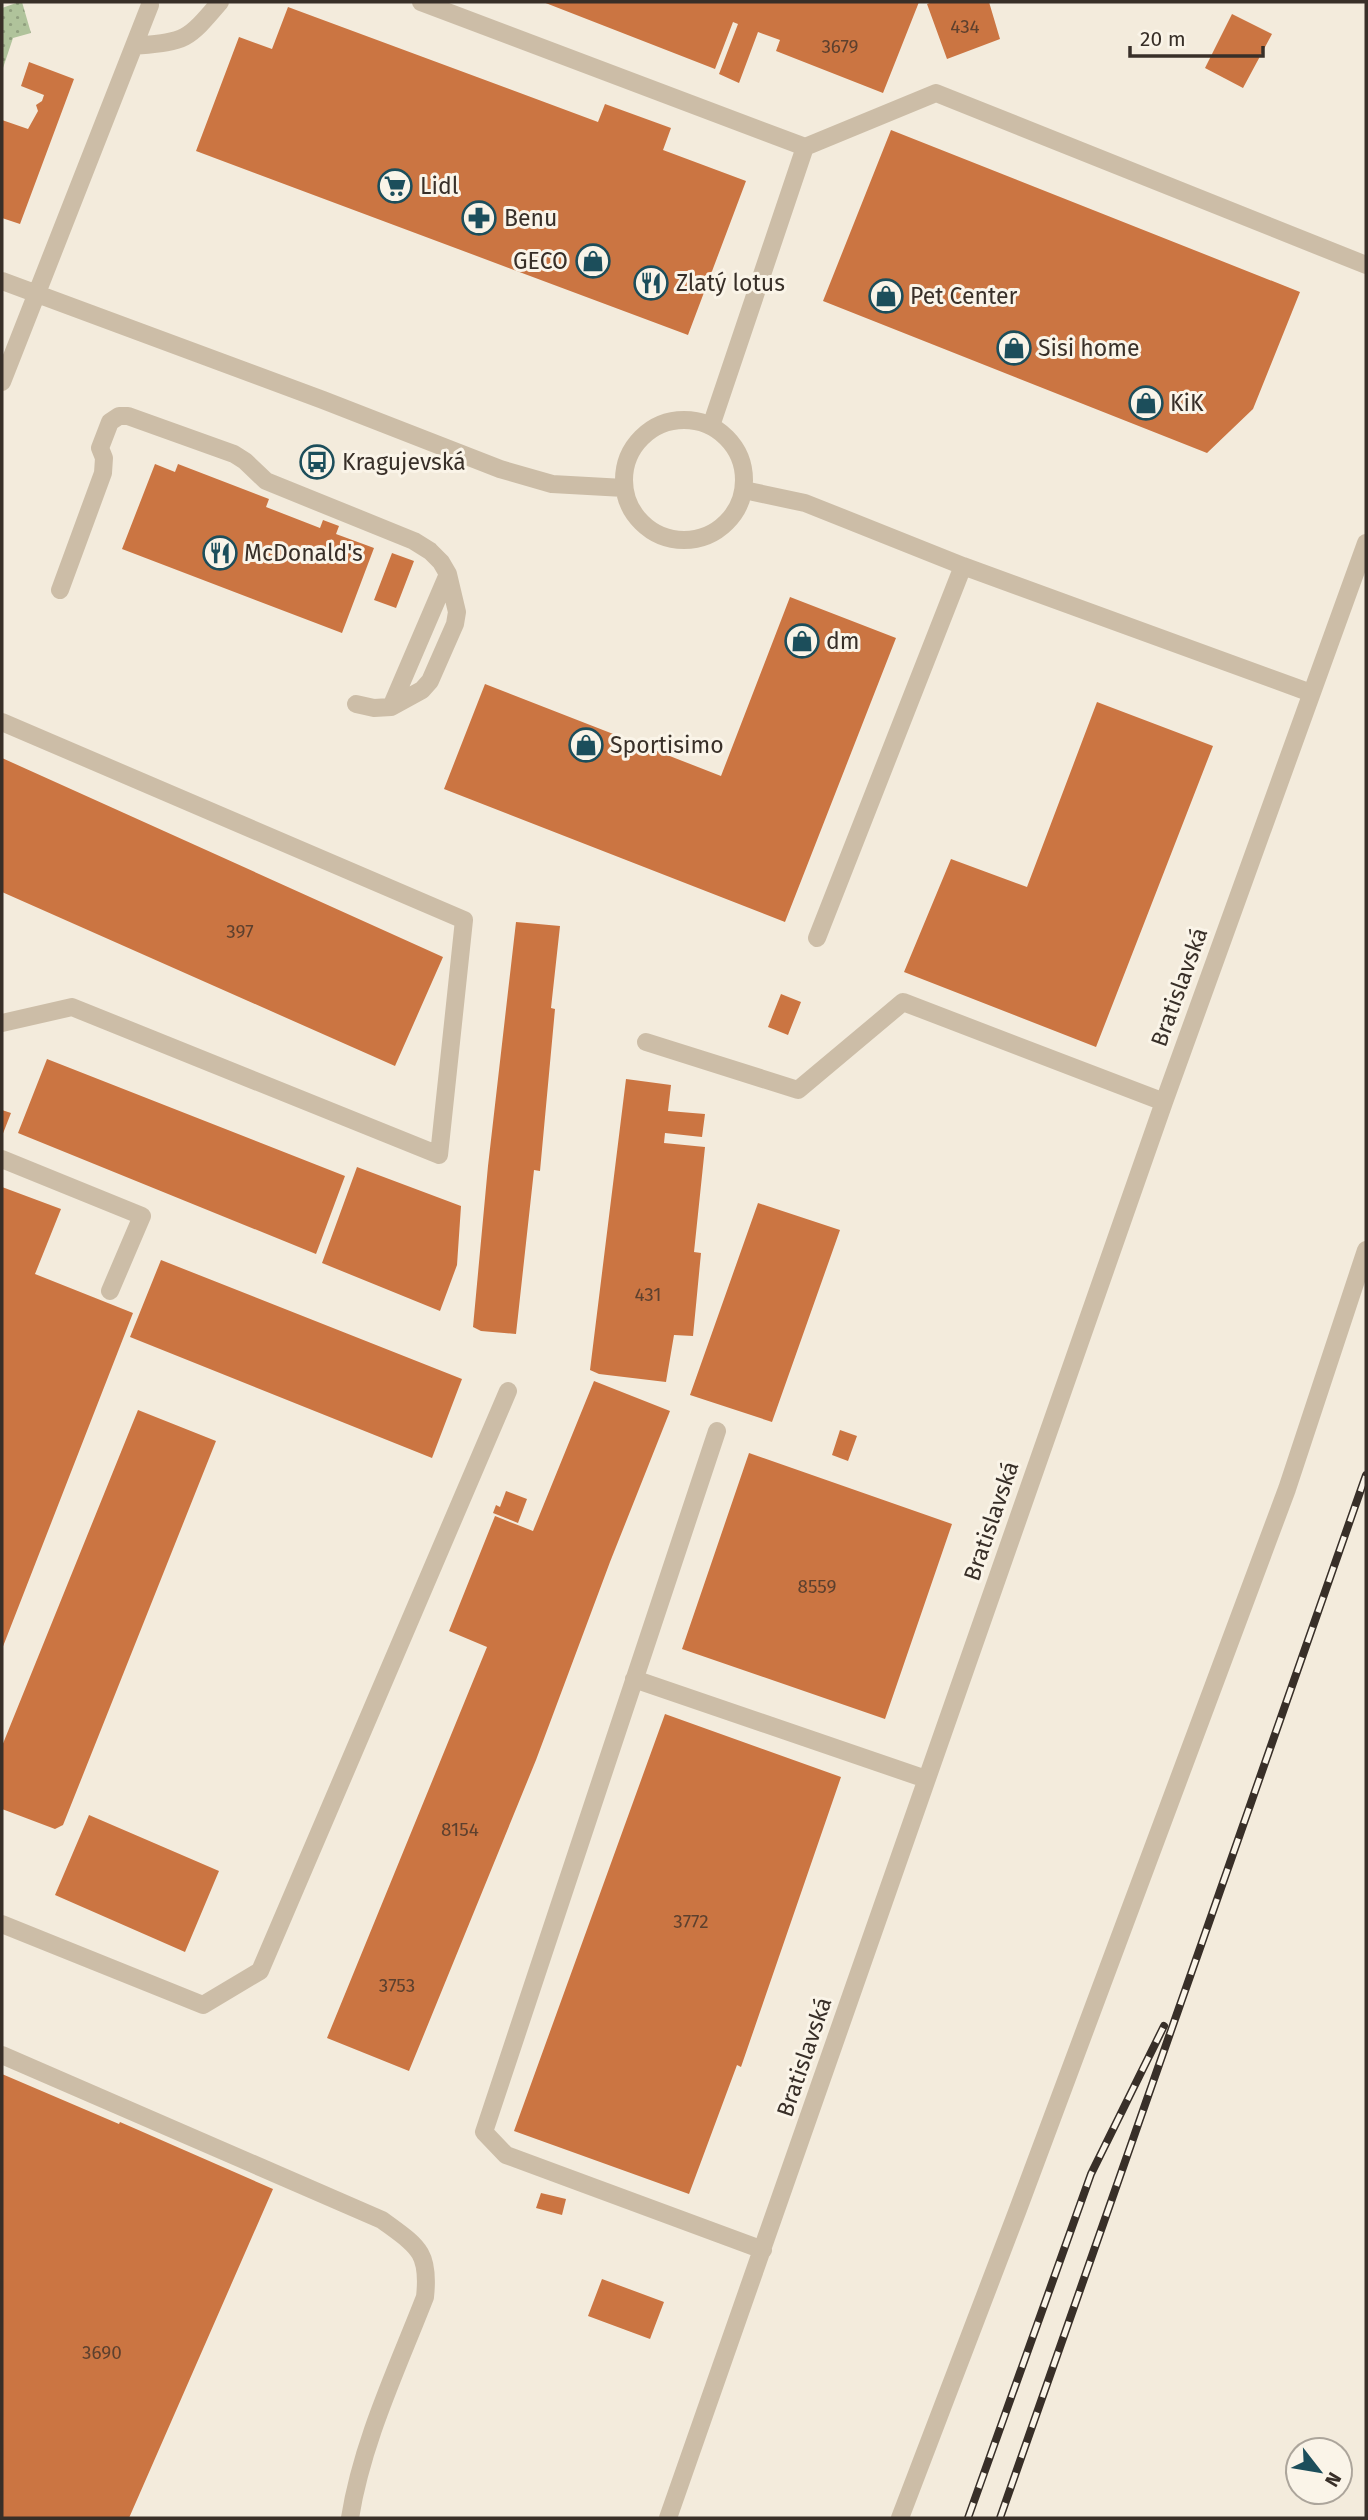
<svg xmlns="http://www.w3.org/2000/svg" width="1368" height="2520" font-family="'Fira Sans',sans-serif">
  <defs>
    <pattern id="grass-dots" width="8" height="8" patternUnits="userSpaceOnUse" patternTransform="scale(1.75)"><rect width="8" height="8" fill="#b0c39b"/><path d="M2 2h.1M6 6h.1" fill="none" stroke="#909f7e" stroke-width="1.8" stroke-linecap="round"/></pattern>
  </defs>
  <rect width="100%" height="100%" fill="#f3ebdc"/>
  <path fill="url(#grass-dots)" d="M 19,2 L 22,2 L 31,33 L 13,38 L 2,71 L 2,8 Z"/>
  <path fill="#cb7542" d="M 543,2 L 919,2 L 883,93 L 776,51 L 780,40 L 758,32 L 739,83 L 719,74 L 738,24 L 733,22 L 715,69 Z
    M 932,2 L 989,2 L 1000,39 L 947,59 L 927,4 Z
    M 288,7 L 598,122 L 605,104 L 671,128 L 663,150 L 746,181 L 688,335 L 196,151 L 239,37 L 272,49 Z
    M 1232,14 L 1272,34 L 1243,88 L 1205,68 Z
    M 29,62 L 74,79 L 20,224 L 2,218 L 2,120 L 28,129 L 38,111 L 36,105 L 42,101 L 44,95 L 21,86 Z
    M 891,130 L 1300,292 L 1253,409 L 1207,453 L 823,301 Z
    M 155,464 L 175,472 L 178,464 L 269,499 L 266,507 L 320,528 L 323,520 L 339,526 L 336,534 L 374,548 L 342,633 L 122,549 Z
    M 392,553 L 414,561 L 396,608 L 374,600 Z
    M 790,597 L 896,638 L 785,922 L 444,789 L 485,684 L 721,776 Z
    M 1097,702 L 1213,746 L 1096,1047 L 904,972 L 951,859 L 1027,887 Z
    M 2,758 L 443,957 L 395,1066 L 2,892 Z
    M 516,922 L 560,926 L 551,1008 L 555,1009 L 540,1171 L 534,1170 L 516,1334 L 481,1331 L 473,1327 L 488,1166 Z
    M 781,994 L 801,1002 L 788,1035 L 768,1027 Z
    M 47,1059 L 345,1176 L 316,1254 L 18,1133 Z
    M 626,1079 L 671,1085 L 668,1111 L 705,1114 L 702,1137 L 665,1133 L 664,1143 L 705,1147 L 694,1252 L 701,1253 L 693,1336 L 674,1335 L 666,1382 L 599,1374 L 590,1370 Z
    M 2,1110 L 11,1113 L 2,1136 Z
    M 357,1167 L 461,1206 L 457,1265 L 440,1311 L 322,1263 Z
    M 2,1187 L 61,1209 L 35,1274 L 133,1313 L 2,1649 Z
    M 758,1203 L 840,1230 L 772,1422 L 690,1395 Z
    M 161,1260 L 462,1379 L 432,1458 L 130,1337 Z
    M 594,1381 L 670,1411 L 610,1562 L 536,1760 L 409,2071 L 327,2038 L 487,1647 L 449,1631 L 495,1516 L 533,1531 Z
    M 138,1410 L 216,1441 L 63,1825 L 55,1829 L 2,1809 L 2,1746 Z
    M 840,1430 L 857,1436 L 848,1461 L 832,1455 Z
    M 749,1453 L 952,1524 L 885,1719 L 682,1649 Z
    M 506,1491 L 527,1499 L 518,1523 L 493,1513 L 496,1505 L 500,1507 Z
    M 665,1714 L 841,1777 L 741,2067 L 737,2065 L 689,2194 L 514,2131 Z
    M 89,1815 L 219,1871 L 185,1952 L 55,1895 Z
    M 2,2074 L 119,2124 L 120,2122 L 273,2189 L 129,2518 L 2,2518 Z
    M 541,2193 L 566,2199 L 562,2215 L 536,2208 Z
    M 602,2279 L 664,2302 L 650,2339 L 588,2316 Z"/>
  <g fill="none" stroke-linecap="round" stroke-linejoin="round">
    <path stroke="#ccbda7" stroke-width="18" d="M 421,2 L 805,147 L 936,93 L 1366,265
      M 134,46 C 186,41 186,42 220,2
      M 2,281 L 323,400 L 500,469 L 552,484 L 624,488
      M 2,382 L 150,5
      M624 480a60 60 0 1 1 120 0a60 60 0 1 1-120 0Z
      M 711,426 L 805,147
      M 744,490 L 805,503 L 963,566 L 1311,693
      M 60,590 L 103,473 L 104,458 L 100,448 L 110,422 L 119,416 L 128,416 L 234,454 L 245,461 L 266,481 L 414,541 L 430,551 L 441,562 L 448,574 L 457,612 L 455,624 L 430,681 L 422,690 L 391,707 L 374,708 L 356,704
      M 391,707 L 448,574
      M 2,722 L 464,920 L 439,1155 L 72,1007 L 2,1023
      M 817,938 L 963,566
      M 646,1042 L 798,1090 L 903,1002 L 1164,1102
      M 2,1159 L 142,1216 L 110,1291
      M 717,1431 L 484,2132 L 506,2155 L 763,2250
      M 634,1679 L 926,1779
      M 2,1924 L 203,2005 L 260,1971 L 508,1391
      M 2,2055 L 382,2220 C 417,2246 430,2251 425,2297 C 397,2369 362,2442 350,2518
      M 668,2518 L 1164,1102 L 1366,543
      M 900,2518 L 1017,2212 L 1287,1489 L 1366,1250"/>
    <defs>
      <path id="rail" d="M 968,2518 L 1091,2174 L 1164,2026
        M 1000,2518 L 1366,1475"/>
    </defs>
    <use href="#rail" stroke="#382f28" stroke-width="8"/>
    <use href="#rail" stroke="#faf4e8" stroke-width="5" stroke-dasharray="16" stroke-linecap="butt"/>
  </g>
  <defs>
    <symbol id="supermarket-ring" viewBox="-11 -11 22 22"><circle r="9.5" fill="#faf4e8" stroke="#1c4e5b" stroke-width="1.5"/><path d="M-6-5.5h2.5l.6 2H6L4.5 2H-2.5L-4.4-4H-6ZM-1.5 3.2a1.3 1.3 0 1 0 .1 0ZM3 3.2a1.3 1.3 0 1 0 .1 0Z" fill="#1c4e5b"/></symbol>
    <symbol id="pharmacy-ring" viewBox="-11 -11 22 22"><circle r="9.5" fill="#faf4e8" stroke="#1c4e5b" stroke-width="1.5"/><path d="M-2-6h4v4h4v4h-4v4h-4v-4h-4v-4h4Z" fill="#1c4e5b"/></symbol>
    <symbol id="shop-ring" viewBox="-11 -11 22 22"><circle r="9.5" fill="#faf4e8" stroke="#1c4e5b" stroke-width="1.5"/><path d="M-5-2.5h2.3a2.7 3.5 0 0 1 5.4 0H5L5.5 6h-11ZM-1.5-2.5h3a1.5 2.3 0 0 0-3 0Z" fill="#1c4e5b"/></symbol>
    <symbol id="restaurant-ring" viewBox="-11 -11 22 22"><circle r="9.5" fill="#faf4e8" stroke="#1c4e5b" stroke-width="1.5"/><path d="M-5-6h1v4h1v-4h1v4h1v-4h1v5L-1.5 .5V6h-2V.5L-5-1ZM5-6V6H3V1.5H1.5Q1.5-4 5-6Z" fill="#1c4e5b"/></symbol>
    <symbol id="bus-ring" viewBox="-11 -11 22 22"><circle r="9.5" fill="#faf4e8" stroke="#1c4e5b" stroke-width="1.5"/><path d="M-5-6H5V4H4V6H2V4H-2V6H-4V4H-5ZM-3.5-4V0h7V-4ZM-3.5 1.2v1.5H-2V1.2ZM2 1.2v1.5H3.5V1.2Z" fill="#1c4e5b"/></symbol>
  </defs>
  <g fill-rule="evenodd">
    <use href="#supermarket-ring" x="376" y="167" width="38" height="38"/>
    <use href="#pharmacy-ring" x="460" y="199" width="38" height="38"/>
    <use href="#shop-ring" x="574" y="242" width="38" height="38"/>
    <use href="#restaurant-ring" x="632" y="264" width="38" height="38"/>
    <use href="#shop-ring" x="867" y="277" width="38" height="38"/>
    <use href="#shop-ring" x="995" y="329" width="38" height="38"/>
    <use href="#shop-ring" x="1127" y="384" width="38" height="38"/>
    <use href="#bus-ring" x="298" y="443" width="38" height="38"/>
    <use href="#restaurant-ring" x="201" y="534" width="38" height="38"/>
    <use href="#shop-ring" x="783" y="622" width="38" height="38"/>
    <use href="#shop-ring" x="567" y="726" width="38" height="38"/>
  </g>
  <g text-anchor="middle" stroke-width="6" stroke-linejoin="round" paint-order="stroke">
    <g font-size="19" fill="#5d402e">
      <text x="965" y="33">434</text>
      <text x="840" y="53">3679</text>
      <text x="240" y="938">397</text>
      <text x="648" y="1301">431</text>
      <text x="817" y="1593">8559</text>
      <text x="460" y="1836">8154</text>
      <text x="691" y="1928">3772</text>
      <text x="397" y="1992">3753</text>
      <text x="102" y="2359">3690</text>
    </g>
    <g font-size="23" fill="#382f28" stroke="#faf4e8" text-anchor="start">
      <text x="420" y="194">Lidl</text>
      <text x="504" y="226">Benu</text>
      <text x="568" y="269" text-anchor="end">GECO</text>
      <text x="676" y="291">Zlatý lotus</text>
      <text x="910" y="304">Pet Center</text>
      <text x="1038" y="356">Sisi home</text>
      <text x="1170" y="411">KiK</text>
      <text x="342" y="470">Kragujevská</text>
      <text x="244" y="561">McDonald's</text>
      <text x="826" y="649">dm</text>
      <text x="610" y="753">Sportisimo</text>
    </g>
    <g font-size="23" fill="#382f28" stroke="#faf4e8">
      <text transform="translate(1179 987) rotate(-70)" y="8">Bratislavská</text>
      <text transform="translate(991 1521) rotate(-71)" y="8">Bratislavská</text>
      <text transform="translate(804 2057) rotate(-71)" y="8">Bratislavská</text>
    </g>
  </g>
  <rect width="1368" height="2520" fill="none" stroke="#382f28" stroke-width="7"/>
  <g transform="translate(1319 2471) rotate(121)"><circle r="33" fill="#faf4e8" stroke="#aca59b" stroke-width="2"/>
  <path d="M0-5L12 26L0 18L-12 26Z" fill="#1c4e5b"/>
  <text y="-10" font-size="19" font-weight="bold" text-anchor="middle" fill="#382f28">N</text>
  </g>
  <path d="M1130 46v10h133v-10" fill="none" stroke="#382f28" stroke-width="3.5"/>
  <text x="1140" y="46" font-size="21" fill="#382f28" stroke="#faf4e8" stroke-width="5" paint-order="stroke">20 m</text>
</svg>
